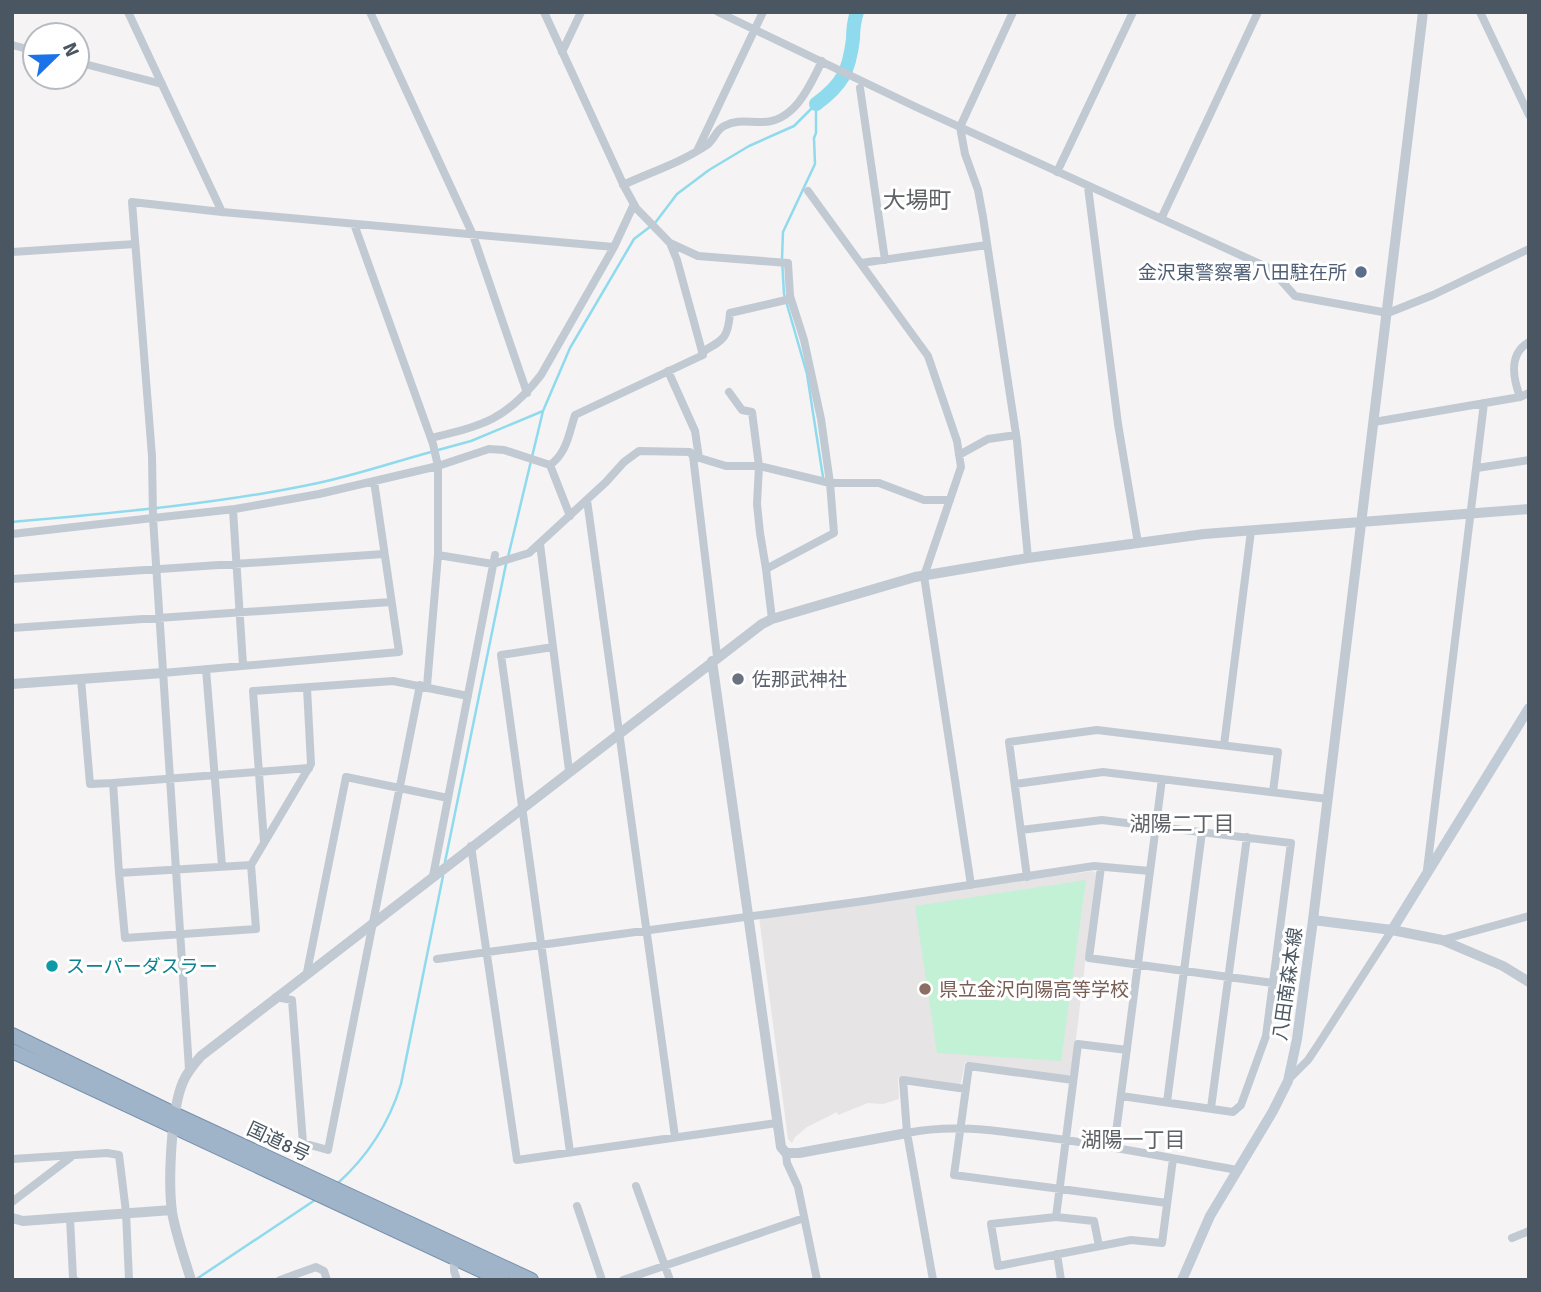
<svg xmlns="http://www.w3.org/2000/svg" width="1541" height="1292" font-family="Signika,'Noto Sans JP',sans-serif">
  <rect width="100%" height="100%" fill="#f5f3f3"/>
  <path fill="#e6e4e5" d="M 1093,871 L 1096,873 L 1072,1072 L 1068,1076 L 965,1062 L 961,1083 L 957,1085 L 901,1077 L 898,1079 L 899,1099 L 883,1104 L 868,1103 L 838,1115 L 837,1112 L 807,1127 L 795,1137 L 792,1143 L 788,1139 L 759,917 Z"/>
  <path fill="#c3f1d5" d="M 1086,880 L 1061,1061 L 937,1053 L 915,906 Z"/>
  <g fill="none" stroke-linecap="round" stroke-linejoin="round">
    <path stroke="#90daee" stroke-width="2.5" d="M 816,104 L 816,133 L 814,138 L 815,164 L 783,232 L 782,259 L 784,294 L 807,374 L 823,477
      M 438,450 L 471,441 L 543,411
      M 12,522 C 112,513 220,504 318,483 C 356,475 394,462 431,452
      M 508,557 L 543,411 L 570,348 L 634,239 L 655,223 L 677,194 L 709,170 L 749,146 L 794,126 L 816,104
      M 445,862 L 506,564
      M 337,1184 C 368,1156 389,1124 401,1084 L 443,876
      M 195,1280 L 315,1200"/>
    <path stroke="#90daee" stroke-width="14" d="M 816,104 C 842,85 849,72 853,39 C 853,30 854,21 857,12"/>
    <defs>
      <path id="trunk" d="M 12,1035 L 176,1115 L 531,1280
        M 12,1051 L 502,1280"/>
    </defs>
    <use href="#trunk" stroke="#7690ad" stroke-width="16"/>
    <path stroke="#c1cad2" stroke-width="8" d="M 128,12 L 222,212
      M 370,12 L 473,235 L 527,393
      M 544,12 L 624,186 L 636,208 L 670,243 L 698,256 L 788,263 L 790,296 L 804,340 L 821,419 L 830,483 L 834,533 L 766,569 L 772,619
      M 718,12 L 916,107 L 1271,269 L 1295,296 L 1388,313 L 1433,295 L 1529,249
      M 1013,12 L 960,127 L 965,154 L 978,190 L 983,217 L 1017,441 L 1028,558
      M 1480,12 L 1529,115
      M 12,45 L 35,51
      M 562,52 L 581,12
      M 77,62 L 162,84
      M 860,88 L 885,260
      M 697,151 L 763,12
      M 1057,172 L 1133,12
      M 623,185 C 651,172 682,162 707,145 C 714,140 716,130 724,126 C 738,119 746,122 761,122 C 794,123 810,86 822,61
      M 1088,187 L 1118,424 L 1138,543
      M 808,191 L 928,356 L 957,441 L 961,467 L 924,576 L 971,885
      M 1161,219 L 1258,12
      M 354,224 L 433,444 L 438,466 L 438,555 L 427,686
      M 12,252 L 135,244
      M 861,263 L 987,245
      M 702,352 C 723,340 728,339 730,313 L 790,299
      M 668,371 L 695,431 L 699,458
      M 729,392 L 742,410 L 752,412 L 759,466 L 757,504 L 760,533 L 766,569
      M 1520,397 C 1513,378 1508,354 1529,342
      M 1374,422 L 1520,397 L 1529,393
      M 431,438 C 484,425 506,420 541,375 L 614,247 L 634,204
      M 959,455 L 988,439 L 1016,435
      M 693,456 L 717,656
      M 550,465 L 570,516
      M 1477,468 L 1529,460
      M 587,500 L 675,1137
      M 233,510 L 243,665
      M 12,534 L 153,518 L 152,456 L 132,202 L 222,212 L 614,247
      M 540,544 L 553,647
      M 438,555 L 493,564 L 529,553 L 606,482 L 624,462 L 639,451 L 690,452 L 693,456 L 726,466 L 759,466 L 830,483 L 879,483 L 924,500 L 950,500
      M 12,579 L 384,554
      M 12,628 L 391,602
      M 206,669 L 222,866
      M 163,673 L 399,652 L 374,481
      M 81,679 L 90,784 L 113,783 L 119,873 L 251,865 L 311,764 L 307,688
      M 1224,745 L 1251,531
      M 569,770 L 553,647 L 501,655 L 570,1152
      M 113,783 L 309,768
      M 1015,784 L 1103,772 L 1328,799
      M 1021,830 L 1102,820 L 1291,843 L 1266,1036 L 1241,1105 L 1233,1112 L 1121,1096
      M 264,842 L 253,691 L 393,681 L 468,696
      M 471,846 L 517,1160 L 777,1123
      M 1101,867 L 1089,958 L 1273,983
      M 1427,870 L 1484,403
      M 119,873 L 125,938 L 256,929 L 251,865
      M 433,876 L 495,555
      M 1027,877 L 1009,742 L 1097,730 L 1278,752 L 1273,792
      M 1442,940 L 1529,916
      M 437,959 L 864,901 L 1094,866 L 1150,871
      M 307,972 L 346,777 L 448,798
      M 276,997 L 292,1000 L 303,1143 L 328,1150 L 420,685
      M 189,1069 L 153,518 L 235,509 L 319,494 L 438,466 L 489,449 L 504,450 L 550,465 C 567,453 569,433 575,415 L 703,355 L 677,260 L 670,243
      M 1073,1080 L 969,1066 L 954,1175 L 1167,1203
      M 1288,1080 L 1308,1060 L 1318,1045 L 1392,930
      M 1167,1102 L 1202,832
      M 1211,1108 L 1247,837
      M 907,1133 C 951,1124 992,1130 1036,1136 C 1103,1144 1170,1158 1237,1170
      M 1114,1148 L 1162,779
      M 786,1153 L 787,1163 L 798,1187 L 817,1280
      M 12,1159 L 107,1153 L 119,1155 L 126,1212 L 129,1280
      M 636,1186 L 670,1280
      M 12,1202 L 71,1157
      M 577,1206 L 602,1280
      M 1056,1217 L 1078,1044 L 1127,1050
      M 70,1218 L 73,1278 L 75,1280
      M 1512,1238 L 1529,1231
      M 1099,1246 L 1094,1221 L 1056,1217 L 991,1224 L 998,1266 L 1131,1240 L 1162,1243 L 1173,1159
      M 1057,1254 L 1061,1280
      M 454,1258 L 454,1271 L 457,1280
      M 280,1280 L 316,1267 L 324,1271 L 327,1280
      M 623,1280 L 804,1218
      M 933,1280 L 907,1133 L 903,1080 L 966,1089"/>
    <path stroke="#c1cad2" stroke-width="10" d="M 712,661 L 781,1147 L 786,1153 L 799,1153 L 907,1133
      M 12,684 L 163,673
      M 1313,920 L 1423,12
      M 1392,930 L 1442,940 L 1503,966 L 1529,982
      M 12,1218 L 23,1221 L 172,1210
      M 191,1280 C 184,1257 176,1235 172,1212 C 168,1182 171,1109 183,1082 C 187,1072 194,1064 201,1056 L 762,624 L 772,619 L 915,577 L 1028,558 L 1204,534 L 1529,509"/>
    <path stroke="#c1cbd6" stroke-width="10" d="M 1182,1280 L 1210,1216 L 1273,1111 L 1288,1081 L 1297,1039 L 1313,920 L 1392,930 L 1529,708"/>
    <use href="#trunk" stroke="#9fb4c9" stroke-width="14"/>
  </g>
  <circle fill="#5c6f8a" stroke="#fff" stroke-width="2.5" cx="1361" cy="272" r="7"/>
  <circle fill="#6b7280" stroke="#fff" stroke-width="2.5" cx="738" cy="679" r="7"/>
  <circle fill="#0f9aa8" stroke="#fff" stroke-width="2.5" cx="52" cy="966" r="7"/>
  <circle fill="#8d6e63" stroke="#fff" stroke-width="2.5" cx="925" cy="989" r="7"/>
  <g text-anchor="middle" stroke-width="6" stroke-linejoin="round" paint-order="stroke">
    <g font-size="19" fill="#4e5e75" stroke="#fff" text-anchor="end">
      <text x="1347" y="279">金沢東警察署八田駐在所</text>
    </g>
    <g font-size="19" fill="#5b616d" stroke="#fff" text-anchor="start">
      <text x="752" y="686">佐那武神社</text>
    </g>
    <g font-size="19" fill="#0d838f" stroke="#fff" text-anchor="start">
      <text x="66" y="973">スーパーダスラー</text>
    </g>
    <g font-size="19" fill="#4a5661" stroke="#fff">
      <text transform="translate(1287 984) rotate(-82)" y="7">八田南森本線</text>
      <text transform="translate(279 1141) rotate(25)" y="7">国道8号</text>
    </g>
    <g font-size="19" fill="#785e54" stroke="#fff" text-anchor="start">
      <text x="939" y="996">県立金沢向陽高等学校</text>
    </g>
    <g font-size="21" fill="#5f6368" stroke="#fff">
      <text x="1182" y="831">湖陽二丁目</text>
      <text x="1133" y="1147">湖陽一丁目</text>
    </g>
    <g font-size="23" fill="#5f6368" stroke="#fff">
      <text x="917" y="208">大場町</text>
    </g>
  </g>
  <rect width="1541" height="1292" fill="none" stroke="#4a5661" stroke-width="28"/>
  <g transform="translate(56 56) rotate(67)"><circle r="33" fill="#ffffff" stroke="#b7bbc0" stroke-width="2"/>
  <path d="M0-5L12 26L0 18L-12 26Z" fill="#1a73e8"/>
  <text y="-10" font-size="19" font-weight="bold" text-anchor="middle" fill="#4a5661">N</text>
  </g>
</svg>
